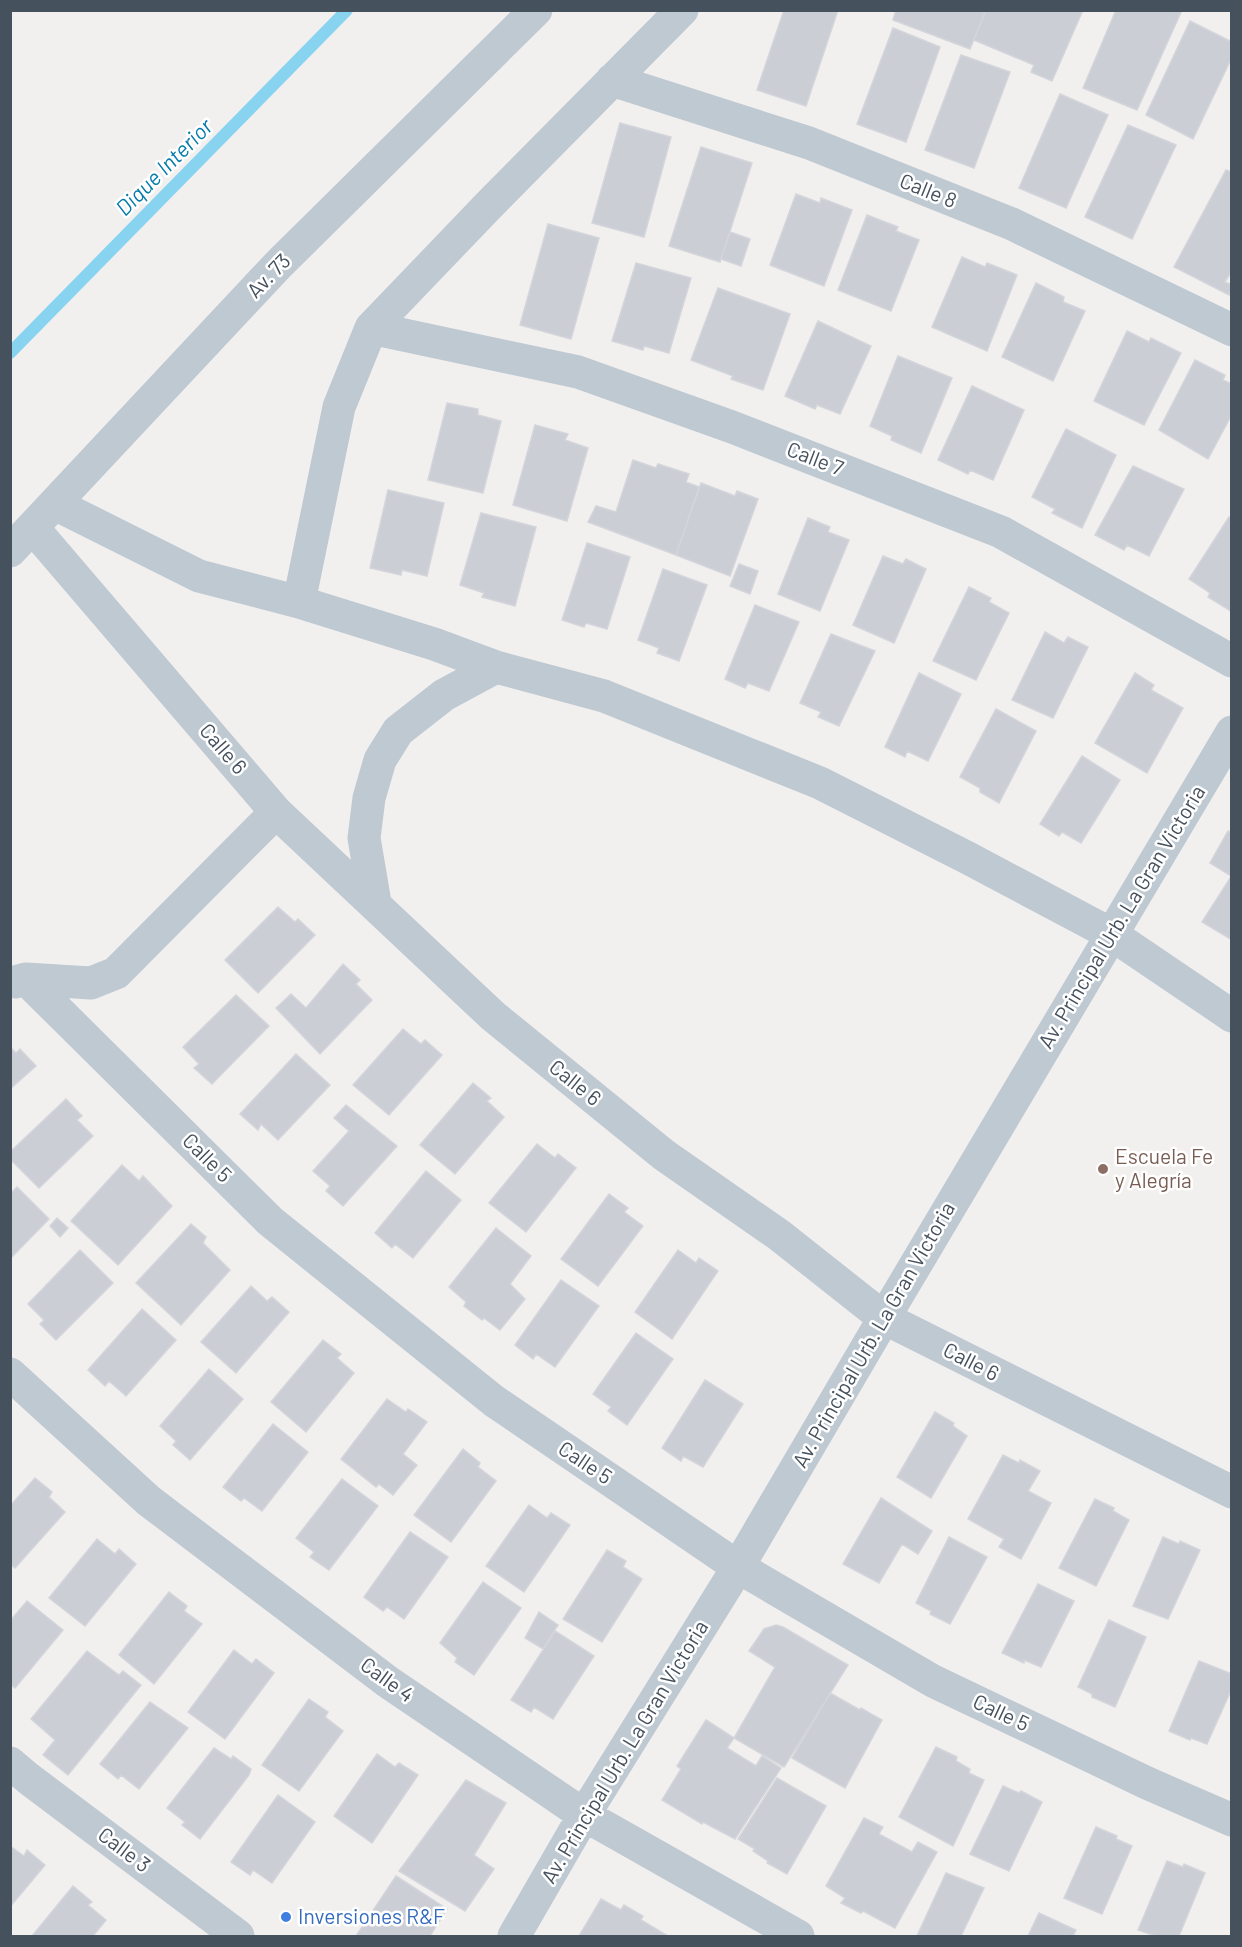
<svg xmlns="http://www.w3.org/2000/svg" width="1242" height="1947" font-family="Barlow,sans-serif">
  <rect width="100%" height="100%" fill="#f2f0ef"/>
  <g fill="none" stroke-linecap="round" stroke-linejoin="round">
    <path stroke="#87d3f0" stroke-width="12" d="M 10,353 L 347,10"/>
  </g>
  <path fill="#cbced5" stroke="#d3d5db" stroke-width="1.5" d="M 784,10 L 838,10 L 806,106 L 757,90 Z
    M 896,10 L 986,10 L 970,49 L 893,20 Z
    M 986,10 L 1083,10 L 1052,81 L 1031,72 L 1034,65 L 974,40 Z
    M 1116,10 L 1182,10 L 1137,110 L 1083,88 Z
    M 1190,21 L 1232,42 L 1232,57 L 1193,139 L 1146,115 Z
    M 893,28 L 940,47 L 906,142 L 857,124 Z
    M 961,55 L 1010,72 L 974,168 L 925,150 Z
    M 1060,94 L 1108,115 L 1066,208 L 1019,188 Z
    M 620,123 L 671,137 L 644,237 L 592,223 Z
    M 1128,125 L 1176,145 L 1132,239 L 1085,217 Z
    M 701,147 L 752,163 L 720,262 L 669,246 Z
    M 1226,170 L 1232,172 L 1232,270 L 1225,282 L 1232,285 L 1229,295 L 1174,267 Z
    M 796,194 L 820,203 L 821,198 L 852,210 L 824,286 L 770,265 Z
    M 867,215 L 898,227 L 896,231 L 919,240 L 891,311 L 838,290 Z
    M 548,224 L 599,238 L 571,339 L 520,325 Z
    M 730,232 L 750,239 L 741,266 L 721,259 Z
    M 962,257 L 985,267 L 987,263 L 1017,275 L 987,351 L 932,327 Z
    M 636,263 L 691,278 L 669,353 L 644,346 L 643,350 L 612,341 Z
    M 1036,283 L 1064,297 L 1063,302 L 1085,311 L 1053,381 L 1002,357 Z
    M 718,288 L 790,314 L 763,390 L 731,379 L 733,376 L 691,360 Z
    M 818,321 L 871,346 L 840,414 L 817,405 L 815,409 L 785,396 Z
    M 1127,331 L 1149,342 L 1151,338 L 1181,353 L 1144,425 L 1094,401 Z
    M 898,356 L 952,378 L 921,453 L 891,440 L 892,436 L 870,426 Z
    M 1195,360 L 1225,375 L 1223,380 L 1232,384 L 1232,414 L 1208,459 L 1159,430 Z
    M 972,386 L 1024,410 L 993,480 L 970,470 L 968,474 L 938,460 Z
    M 447,403 L 478,409 L 478,415 L 501,421 L 483,493 L 428,480 Z
    M 535,425 L 568,434 L 565,440 L 588,448 L 567,521 L 513,505 Z
    M 1066,429 L 1116,455 L 1082,528 L 1052,513 L 1055,509 L 1032,497 Z
    M 633,460 L 656,468 L 658,464 L 689,474 L 686,482 L 699,487 L 676,555 L 588,522 L 596,506 L 616,512 Z
    M 1133,466 L 1184,489 L 1149,556 L 1127,545 L 1124,550 L 1095,535 Z
    M 701,483 L 735,496 L 737,491 L 758,499 L 730,576 L 676,555 Z
    M 388,490 L 444,503 L 427,576 L 402,570 L 401,575 L 370,568 Z
    M 481,513 L 536,527 L 515,606 L 482,597 L 484,593 L 460,585 Z
    M 1229,517 L 1232,518 L 1232,612 L 1208,597 L 1210,593 L 1189,579 Z
    M 808,518 L 830,527 L 828,532 L 849,540 L 820,611 L 778,594 Z
    M 587,543 L 630,557 L 607,629 L 586,623 L 584,627 L 562,620 Z
    M 883,556 L 903,564 L 906,559 L 926,569 L 894,643 L 853,625 Z
    M 739,564 L 758,571 L 750,594 L 730,586 Z
    M 663,569 L 707,585 L 679,661 L 657,653 L 659,648 L 638,640 Z
    M 969,587 L 991,598 L 989,602 L 1009,613 L 976,680 L 933,661 Z
    M 755,605 L 799,622 L 769,691 L 748,683 L 745,688 L 725,679 Z
    M 1045,632 L 1064,643 L 1068,637 L 1088,647 L 1053,718 L 1012,700 Z
    M 831,634 L 875,651 L 839,726 L 818,717 L 821,712 L 800,703 Z
    M 919,673 L 961,694 L 928,761 L 907,751 L 905,757 L 885,747 Z
    M 1135,673 L 1154,685 L 1151,690 L 1183,708 L 1147,773 L 1095,743 Z
    M 996,709 L 1036,731 L 999,803 L 980,792 L 980,788 L 960,777 Z
    M 1082,756 L 1120,780 L 1081,843 L 1062,832 L 1059,836 L 1040,824 Z
    M 1228,831 L 1232,833 L 1231,876 L 1210,863 Z
    M 1232,875 L 1232,940 L 1202,922 Z
    M 278,907 L 295,922 L 298,919 L 315,935 L 258,993 L 225,960 Z
    M 343,964 L 360,980 L 356,984 L 372,1000 L 320,1054 L 276,1008 L 291,994 L 306,1008 Z
    M 236,995 L 269,1026 L 212,1084 L 194,1068 L 199,1064 L 183,1047 Z
    M 403,1029 L 421,1044 L 425,1040 L 442,1055 L 389,1115 L 353,1085 Z
    M 10,1047 L 16,1053 L 20,1049 L 36,1066 L 10,1089 Z
    M 296,1054 L 330,1085 L 278,1140 L 261,1124 L 258,1130 L 240,1114 Z
    M 473,1083 L 491,1098 L 487,1101 L 504,1117 L 455,1174 L 420,1145 Z
    M 66,1099 L 82,1116 L 77,1120 L 93,1136 L 39,1188 L 10,1159 L 10,1152 Z
    M 346,1105 L 397,1146 L 343,1206 L 326,1191 L 330,1186 L 313,1171 L 349,1131 L 334,1118 Z
    M 537,1144 L 555,1158 L 558,1154 L 576,1168 L 526,1232 L 489,1203 Z
    M 122,1165 L 139,1181 L 143,1176 L 172,1206 L 118,1265 L 71,1221 Z
    M 426,1171 L 461,1200 L 413,1258 L 395,1244 L 392,1248 L 375,1233 Z
    M 17,1187 L 49,1219 L 10,1259 L 10,1194 Z
    M 609,1194 L 628,1208 L 624,1212 L 643,1226 L 598,1286 L 561,1259 Z
    M 57,1218 L 68,1228 L 60,1237 L 50,1226 Z
    M 191,1224 L 206,1237 L 203,1243 L 230,1270 L 181,1325 L 136,1283 Z
    M 496,1228 L 531,1256 L 510,1284 L 525,1299 L 500,1330 L 484,1318 L 482,1320 L 464,1306 L 466,1302 L 449,1287 Z
    M 80,1250 L 113,1283 L 56,1340 L 40,1324 L 44,1320 L 28,1304 Z
    M 678,1250 L 696,1263 L 699,1258 L 718,1271 L 672,1339 L 635,1312 Z
    M 561,1280 L 599,1306 L 555,1367 L 536,1354 L 533,1359 L 515,1345 Z
    M 251,1286 L 267,1301 L 272,1297 L 289,1312 L 236,1373 L 201,1342 Z
    M 142,1309 L 176,1340 L 126,1396 L 109,1381 L 105,1386 L 88,1370 Z
    M 636,1333 L 673,1359 L 627,1425 L 608,1411 L 611,1407 L 593,1394 Z
    M 323,1340 L 341,1354 L 337,1358 L 354,1373 L 306,1432 L 271,1402 Z
    M 209,1369 L 243,1399 L 190,1460 L 173,1445 L 176,1441 L 160,1426 Z
    M 705,1380 L 743,1404 L 703,1467 L 683,1456 L 681,1461 L 662,1448 Z
    M 387,1399 L 406,1412 L 408,1409 L 427,1422 L 403,1454 L 417,1465 L 393,1495 L 379,1484 L 376,1487 L 341,1459 Z
    M 935,1412 L 954,1423 L 953,1426 L 967,1436 L 931,1498 L 897,1477 Z
    M 273,1424 L 308,1452 L 262,1511 L 244,1498 L 241,1501 L 223,1487 Z
    M 463,1449 L 480,1463 L 478,1467 L 496,1481 L 451,1542 L 414,1515 Z
    M 1003,1455 L 1019,1463 L 1020,1460 L 1040,1471 L 1028,1491 L 1051,1503 L 1021,1559 L 999,1547 L 1004,1539 L 968,1519 Z
    M 35,1478 L 52,1492 L 49,1497 L 65,1512 L 15,1568 L 10,1564 L 10,1506 Z
    M 342,1479 L 378,1506 L 329,1570 L 310,1557 L 314,1552 L 296,1538 Z
    M 881,1498 L 932,1531 L 918,1554 L 902,1544 L 879,1583 L 843,1564 Z
    M 1095,1499 L 1114,1508 L 1113,1511 L 1129,1520 L 1096,1586 L 1059,1568 Z
    M 529,1505 L 547,1518 L 551,1513 L 570,1525 L 524,1592 L 486,1566 Z
    M 410,1532 L 448,1557 L 404,1619 L 387,1607 L 383,1611 L 364,1597 Z
    M 949,1537 L 987,1557 L 950,1624 L 930,1614 L 931,1611 L 916,1603 Z
    M 1163,1537 L 1179,1544 L 1180,1541 L 1200,1550 L 1168,1619 L 1133,1606 Z
    M 97,1539 L 115,1554 L 119,1549 L 136,1564 L 85,1626 L 49,1598 Z
    M 607,1550 L 626,1561 L 623,1567 L 642,1579 L 602,1642 L 563,1619 Z
    M 483,1582 L 521,1608 L 474,1675 L 455,1662 L 457,1658 L 440,1643 Z
    M 1038,1584 L 1074,1601 L 1041,1667 L 1024,1660 L 1024,1663 L 1002,1653 Z
    M 169,1592 L 187,1606 L 184,1611 L 202,1624 L 154,1684 L 119,1655 Z
    M 27,1601 L 63,1630 L 15,1688 L 10,1684 L 10,1621 Z
    M 539,1612 L 558,1625 L 543,1649 L 525,1638 Z
    M 1109,1620 L 1146,1637 L 1115,1707 L 1092,1697 L 1092,1694 L 1078,1687 Z
    M 776,1625 L 783,1627 L 848,1665 L 784,1767 L 734,1738 L 775,1667 L 749,1651 L 764,1629 Z
    M 555,1631 L 594,1656 L 553,1719 L 534,1707 L 531,1712 L 511,1700 Z
    M 234,1650 L 252,1664 L 256,1659 L 274,1673 L 225,1739 L 188,1712 Z
    M 87,1651 L 119,1675 L 123,1671 L 141,1685 L 68,1775 L 43,1755 L 55,1740 L 31,1719 Z
    M 1199,1661 L 1232,1674 L 1232,1688 L 1207,1744 L 1191,1738 L 1190,1740 L 1169,1731 Z
    M 830,1693 L 860,1710 L 861,1708 L 882,1720 L 845,1788 L 792,1758 Z
    M 309,1699 L 328,1712 L 325,1717 L 343,1731 L 299,1791 L 262,1765 Z
    M 150,1702 L 188,1728 L 139,1789 L 121,1775 L 118,1779 L 100,1764 Z
    M 706,1720 L 734,1738 L 727,1748 L 756,1766 L 762,1756 L 781,1768 L 735,1839 L 703,1822 L 702,1824 L 662,1800 L 681,1769 L 677,1766 Z
    M 936,1747 L 957,1757 L 956,1761 L 970,1769 L 969,1773 L 984,1780 L 953,1846 L 899,1817 Z
    M 214,1748 L 231,1759 L 233,1756 L 251,1769 L 249,1775 L 200,1839 L 182,1825 L 185,1822 L 167,1808 Z
    M 377,1754 L 395,1767 L 399,1763 L 418,1775 L 372,1843 L 334,1816 Z
    M 777,1778 L 826,1806 L 787,1874 L 767,1863 L 768,1861 L 753,1851 L 755,1849 L 738,1839 Z
    M 466,1780 L 506,1803 L 474,1855 L 494,1869 L 465,1911 L 399,1871 Z
    M 1003,1786 L 1019,1793 L 1021,1791 L 1042,1802 L 1009,1871 L 970,1854 Z
    M 278,1795 L 315,1822 L 272,1883 L 253,1870 L 250,1875 L 231,1862 Z
    M 864,1818 L 883,1827 L 879,1834 L 912,1852 L 918,1842 L 937,1852 L 895,1928 L 863,1911 L 861,1913 L 841,1903 L 845,1898 L 826,1886 Z
    M 1096,1827 L 1117,1836 L 1116,1839 L 1132,1846 L 1102,1914 L 1064,1898 Z
    M 10,1846 L 24,1856 L 27,1850 L 45,1865 L 10,1907 Z
    M 1167,1861 L 1183,1867 L 1184,1864 L 1205,1873 L 1179,1936 L 1156,1936 L 1138,1930 Z
    M 946,1873 L 984,1888 L 961,1936 L 917,1936 Z
    M 396,1876 L 447,1909 L 430,1936 L 356,1936 Z
    M 73,1886 L 92,1902 L 88,1905 L 106,1920 L 93,1936 L 32,1936 Z
    M 601,1899 L 621,1910 L 624,1905 L 643,1916 L 641,1920 L 668,1936 L 579,1936 Z
    M 1039,1913 L 1076,1930 L 1073,1936 L 1028,1936 Z"/>
  <g fill="none" stroke-linecap="round" stroke-linejoin="round">
    <path stroke="#bfc9d2" stroke-width="33" d="M 612,80 L 809,143 L 1012,224 L 1232,330
      M 371,328 L 578,372 L 732,427 L 1001,532 L 1232,661
      M 55,504 L 199,576 L 299,602 L 434,644 L 496,667 L 604,696 L 820,783 L 968,858 L 1111,934 L 1232,1016
      M 33,528 L 276,812 L 493,1016 L 664,1155 L 779,1235 L 884,1318 L 1232,1492
      M 10,551 L 278,265 L 536,10
      M 299,602 L 339,407 L 371,328 L 489,205 L 682,10
      M 375,903 L 364,838 L 369,798 L 380,760 L 398,731 L 444,695 L 496,667
      M 26,979 L 270,1221 L 494,1401 L 738,1567 L 933,1681 L 1147,1783 L 1232,1820
      M 15,982 L 26,979 L 91,983 L 116,973 L 276,812
      M 10,1374 L 149,1501 L 388,1682 L 584,1815 L 798,1936
      M 10,1763 L 29,1779 L 238,1936
      M 514,1936 L 584,1815 L 738,1567 L 884,1318 L 1232,732"/>
  </g>
  <circle fill="#8d6e63" stroke="#fff" stroke-width="2" cx="1103" cy="1169" r="6"/>
  <circle fill="#3f7fe0" stroke="#fff" stroke-width="2" cx="286" cy="1917" r="6"/>
  <g text-anchor="middle" stroke-width="5" stroke-linejoin="round" paint-order="stroke">
    <g font-size="21" fill="#46515e" stroke="#fff">
      <text transform="translate(928 191) rotate(22)" y="7">Calle 8</text>
      <text transform="translate(269 276) rotate(-46)" y="7">Av. 73</text>
      <text transform="translate(815 459) rotate(21)" y="7">Calle 7</text>
      <text transform="translate(223 749) rotate(49)" y="7">Calle 6</text>
      <text transform="translate(1122 917) rotate(-59)" y="7">Av. Principal Urb. La Gran Victoria</text>
      <text transform="translate(575 1083) rotate(39)" y="7">Calle 6</text>
      <text transform="translate(207 1158) rotate(45)" y="7">Calle 5</text>
      <text transform="translate(874 1335) rotate(-60)" y="7">Av. Principal Urb. La Gran Victoria</text>
      <text transform="translate(971 1362) rotate(27)" y="7">Calle 6</text>
      <text transform="translate(585 1463) rotate(34)" y="7">Calle 5</text>
      <text transform="translate(387 1680) rotate(36)" y="7">Calle 4</text>
      <text transform="translate(1001 1713) rotate(25)" y="7">Calle 5</text>
      <text transform="translate(625 1752) rotate(-59)" y="7">Av. Principal Urb. La Gran Victoria</text>
      <text transform="translate(124 1850) rotate(37)" y="7">Calle 3</text>
    </g>
    <g font-size="21" fill="#785e54" stroke="#fff" text-anchor="start">
      <text x="1115" y="1164">Escuela Fe<tspan x="1115" dy="24">y Alegría</tspan></text>
    </g>
    <g font-size="21" fill="#366cbe" stroke="#fff" text-anchor="start">
      <text x="298" y="1924">Inversiones R&amp;F</text>
    </g>
    <g font-size="22" font-style="italic" fill="#067caa" stroke="#fff">
      <text transform="translate(164 167) rotate(-45)" y="8">Dique Interior</text>
    </g>
  </g>
  <rect width="1242" height="1947" fill="none" stroke="#46515e" stroke-width="24"/>
</svg>
